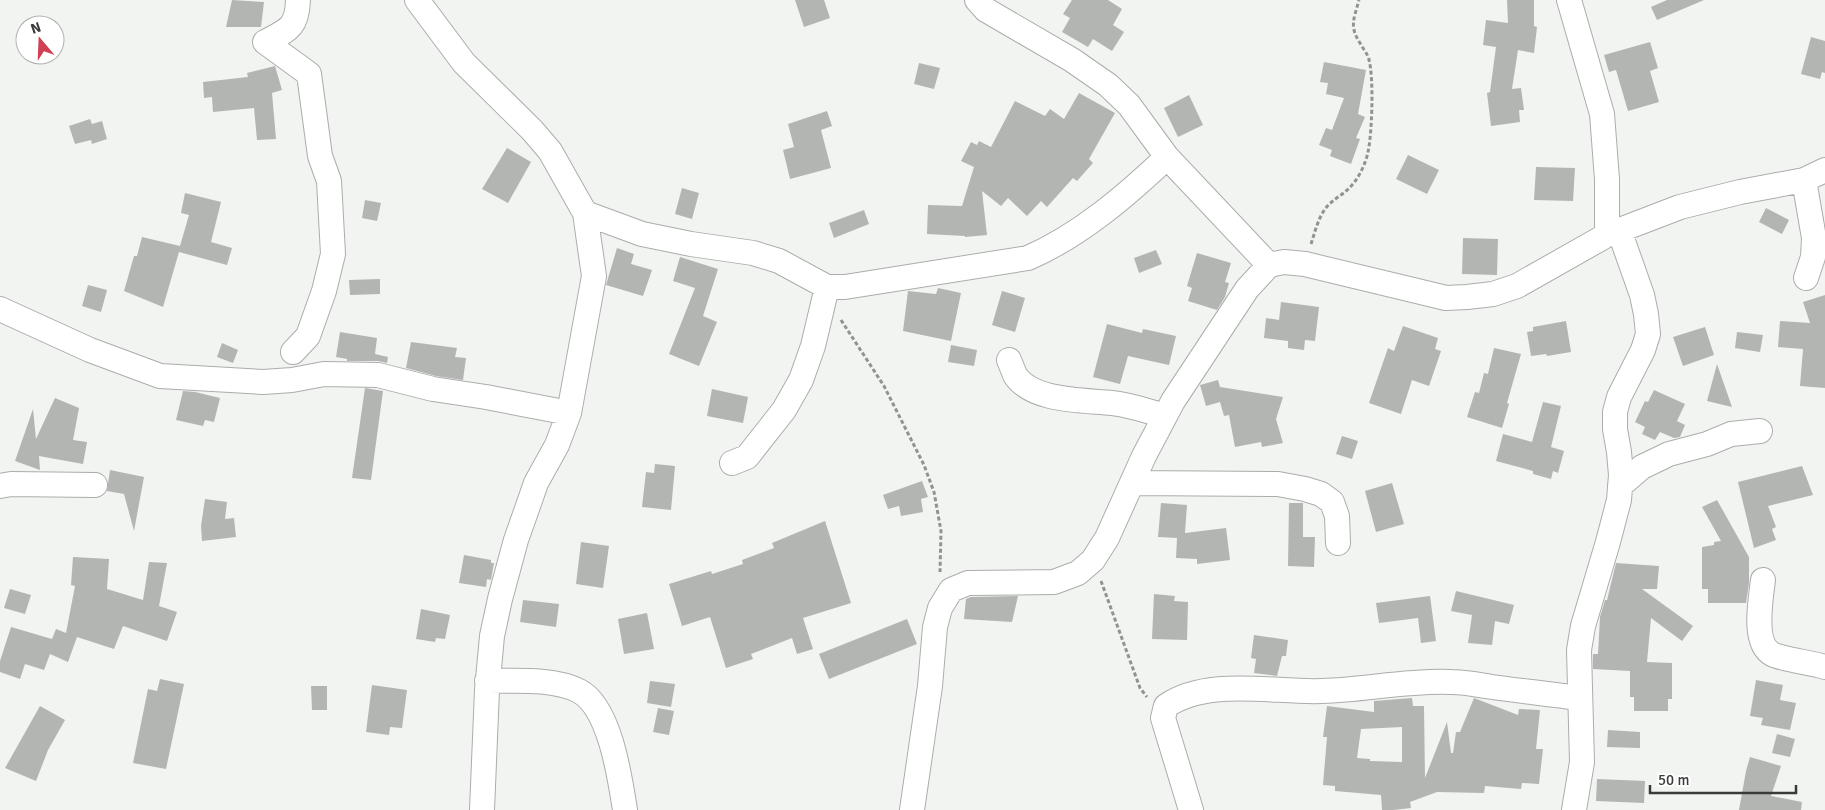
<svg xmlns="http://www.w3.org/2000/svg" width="1825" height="810" font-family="Signika,sans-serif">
  <rect width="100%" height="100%" fill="#f1f4f1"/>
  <path fill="#b3b5b3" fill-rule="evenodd" d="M 232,0 L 264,2 L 261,27 L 226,27 Z
    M 795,0 L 824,0 L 830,18 L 804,27 Z
    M 1072,0 L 1108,0 L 1122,9 L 1113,25 L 1124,32 L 1112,51 L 1093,39 L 1088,47 L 1062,32 L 1070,18 L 1063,14 Z
    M 1507,0 L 1534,0 L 1534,26 L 1537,27 L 1534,53 L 1518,50 L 1512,89 L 1521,88 L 1524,110 L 1519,110 L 1520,122 L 1491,126 L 1487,93 L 1490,92 L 1496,47 L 1483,45 L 1486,20 L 1508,23 Z
    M 1667,0 L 1704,0 L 1657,20 L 1651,7 Z
    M 1811,37 L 1825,41 L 1825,73 L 1822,72 L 1820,79 L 1801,74 Z
    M 1650,42 L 1658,68 L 1650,71 L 1659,102 L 1628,111 L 1616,70 L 1609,72 L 1604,55 Z
    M 1324,62 L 1366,70 L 1358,114 L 1365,117 L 1356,138 L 1360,139 L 1351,164 L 1330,156 L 1332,150 L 1319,145 L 1326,128 L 1332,130 L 1344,98 L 1326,94 L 1328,83 L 1320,82 Z
    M 919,63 L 940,68 L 934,89 L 914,84 Z
    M 275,66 L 282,90 L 272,93 L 276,139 L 257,140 L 254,108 L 213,112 L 212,97 L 204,98 L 203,82 L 248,77 L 247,73 Z
    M 1079,93 L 1115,113 L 1089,159 L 1093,163 L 1077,181 L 1073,178 L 1047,207 L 1041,201 L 1027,216 L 1008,198 L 1001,206 L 982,191 L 987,235 L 965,237 L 965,236 L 927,234 L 928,205 L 962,206 L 974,167 L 961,161 L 971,142 L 977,145 L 979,141 L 991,147 L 1015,101 L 1045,116 L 1050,109 L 1064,119 Z
    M 1189,95 L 1203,125 L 1178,137 L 1164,108 Z
    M 827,111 L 832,126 L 821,130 L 831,168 L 790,179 L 783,150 L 794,147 L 788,124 Z
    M 90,119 L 92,124 L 102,121 L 107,139 L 92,144 L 91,140 L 75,144 L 69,126 Z
    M 507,148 L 531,162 L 508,203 L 482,189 Z
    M 1408,155 L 1439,170 L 1427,194 L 1396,179 Z
    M 1536,167 L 1575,168 L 1573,201 L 1534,200 Z
    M 682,188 L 699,193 L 692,219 L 675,214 Z
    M 185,193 L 221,202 L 211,242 L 232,248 L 227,265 L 179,252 L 163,307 L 124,291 L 134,256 L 137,256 L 142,237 L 180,246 L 189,215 L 181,213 Z
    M 365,200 L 381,203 L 377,221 L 362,218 Z
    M 1766,208 L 1789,220 L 1782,234 L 1759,222 Z
    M 864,210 L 869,224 L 834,238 L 829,223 Z
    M 1463,238 L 1498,239 L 1497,275 L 1462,274 Z
    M 617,248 L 634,254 L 631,264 L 652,270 L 643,296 L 606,285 Z
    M 1156,250 L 1162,264 L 1139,273 L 1134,258 Z
    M 1197,253 L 1231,263 L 1225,282 L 1229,283 L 1225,297 L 1217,310 L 1188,301 L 1192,288 L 1187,286 Z
    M 680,257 L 718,269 L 703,316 L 717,322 L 699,366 L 669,354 L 695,288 L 673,281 Z
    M 380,279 L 380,294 L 350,295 L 349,280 Z
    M 88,285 L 107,290 L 101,312 L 82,306 Z
    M 938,288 L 961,293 L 951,341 L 903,331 L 908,291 L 936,294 Z
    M 1002,291 L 1025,298 L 1015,332 L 992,325 Z
    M 1825,295 L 1825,388 L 1800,386 L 1803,349 L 1778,347 L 1780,321 L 1810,323 L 1803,302 Z
    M 1281,302 L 1319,307 L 1315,341 L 1305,340 L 1304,350 L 1288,348 L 1288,341 L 1264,338 L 1266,318 L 1279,320 Z
    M 1566,321 L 1571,352 L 1547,356 L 1546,354 L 1531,356 L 1527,332 L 1533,331 L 1533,327 Z
    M 1107,324 L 1142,333 L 1143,329 L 1176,336 L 1169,365 L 1128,356 L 1120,384 L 1093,377 Z
    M 1403,326 L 1438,338 L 1435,349 L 1441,351 L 1429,386 L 1412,380 L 1401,414 L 1369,403 L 1388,348 L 1394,351 Z
    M 1705,327 L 1714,355 L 1683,366 L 1673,337 Z
    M 340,332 L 377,338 L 375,354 L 388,357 L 387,363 L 378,361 L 347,361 L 347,359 L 336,357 Z
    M 1737,332 L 1763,335 L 1760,352 L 1735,348 Z
    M 411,342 L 457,348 L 455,357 L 466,358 L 463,380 L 436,376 L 406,368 Z
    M 222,343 L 238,350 L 233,363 L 217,357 Z
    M 951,345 L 977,350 L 974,366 L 948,362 Z
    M 1494,348 L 1521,354 L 1507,403 L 1509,404 L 1502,428 L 1467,417 L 1475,392 L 1479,393 L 1484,373 L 1488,374 Z
    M 1717,364 L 1732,407 L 1707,401 Z
    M 1218,380 L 1220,387 L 1283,397 L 1276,419 L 1283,443 L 1262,447 L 1261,442 L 1235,447 L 1229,415 L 1224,416 L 1220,402 L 1206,406 L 1200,385 Z
    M 365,388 L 383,391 L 371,480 L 352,478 Z
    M 712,389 L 748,397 L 743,423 L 707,416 Z
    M 1654,390 L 1685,404 L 1677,421 L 1685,425 L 1680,437 L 1674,438 L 1660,432 L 1655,440 L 1642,434 L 1645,427 L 1635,422 L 1645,401 L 1648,402 Z
    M 183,391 L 195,392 L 220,398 L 214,422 L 205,420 L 203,426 L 176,420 Z
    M 55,398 L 79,408 L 73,440 L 87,442 L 83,464 L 39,456 L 40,470 L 15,461 L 33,409 L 36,439 Z
    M 1543,402 L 1561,406 L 1551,447 L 1564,451 L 1558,473 L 1553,471 L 1551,479 L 1533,474 L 1533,471 L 1496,461 L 1503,434 L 1532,442 Z
    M 1342,436 L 1358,441 L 1352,459 L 1336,454 Z
    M 655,464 L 675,466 L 671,510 L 642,507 L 646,472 L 654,473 Z
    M 1802,466 L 1813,495 L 1768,506 L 1776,527 L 1772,529 L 1776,540 L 1754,548 L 1738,482 Z
    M 110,470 L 144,477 L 134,531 L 124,494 L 107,491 Z
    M 922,481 L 928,497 L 921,499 L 923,512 L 901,516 L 899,506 L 888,509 L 883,495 Z
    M 1392,483 L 1404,524 L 1376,532 L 1365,491 Z
    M 205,499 L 227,502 L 225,519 L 234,518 L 236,537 L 202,541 L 201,526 Z
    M 1717,500 L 1749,557 L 1749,583 L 1746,603 L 1708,603 L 1708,589 L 1702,589 L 1702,547 L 1714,545 L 1714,542 L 1721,541 L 1702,507 Z
    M 1161,503 L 1187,505 L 1185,533 L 1226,528 L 1230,560 L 1197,564 L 1197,559 L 1176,558 L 1177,538 L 1158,537 Z
    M 1289,503 L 1303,503 L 1303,537 L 1315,537 L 1314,567 L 1288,566 Z
    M 825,521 L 851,603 L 803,618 L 813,649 L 797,654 L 792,638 L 751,654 L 753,659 L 726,668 L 710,617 L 682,626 L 669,584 L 711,571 L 712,574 L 743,564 L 742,560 L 774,548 L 772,543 Z
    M 581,542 L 609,546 L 603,588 L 576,584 Z
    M 464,555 L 491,560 L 491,563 L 494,563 L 491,580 L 487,579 L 486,587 L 459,583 Z
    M 73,557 L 109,559 L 107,589 L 143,600 L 149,562 L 167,563 L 159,606 L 177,612 L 167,641 L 123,626 L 114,649 L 77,637 L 68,662 L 50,654 L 44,670 L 25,664 L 20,679 L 0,672 L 0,661 L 11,627 L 52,639 L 56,629 L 66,633 L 75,586 L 71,585 Z
    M 1616,563 L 1659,566 L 1657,589 L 1642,589 L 1693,626 L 1682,641 L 1651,618 L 1647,662 L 1672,663 L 1672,699 L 1668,699 L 1668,711 L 1634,711 L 1634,697 L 1630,697 L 1630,671 L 1593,669 L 1593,654 L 1598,654 L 1600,617 L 1605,600 L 1607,600 Z
    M 10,589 L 31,595 L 25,614 L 4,608 Z
    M 1456,591 L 1514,605 L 1509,624 L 1495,621 L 1492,645 L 1468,643 L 1472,615 L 1451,611 Z
    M 1154,594 L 1175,596 L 1174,601 L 1188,602 L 1187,640 L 1152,639 Z
    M 1018,596 L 1012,622 L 964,619 L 966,599 L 971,597 Z
    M 1430,596 L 1436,641 L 1421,643 L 1418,618 L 1379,623 L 1376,603 Z
    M 523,600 L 559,604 L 556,627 L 520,622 Z
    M 421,609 L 450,615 L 445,639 L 436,638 L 435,642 L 416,639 Z
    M 647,613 L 654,649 L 624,654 L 618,619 Z
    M 907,619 L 917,644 L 829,679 L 819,654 Z
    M 1254,635 L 1288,640 L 1286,656 L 1282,656 L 1277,676 L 1254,673 L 1256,659 L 1251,658 Z
    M 160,679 L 184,684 L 166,769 L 133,763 L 148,689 L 157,691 Z
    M 1756,680 L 1783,685 L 1780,700 L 1796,703 L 1790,730 L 1761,725 L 1763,718 L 1750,716 Z
    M 650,681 L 675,684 L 671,707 L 647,703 Z
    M 372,685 L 407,690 L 402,728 L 390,727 L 389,735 L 366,732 Z
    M 311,686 L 327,686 L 327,710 L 312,710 Z
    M 1412,698 L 1413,706 L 1424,706 L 1425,778 L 1447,722 L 1451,753 L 1453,753 L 1456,732 L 1460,732 L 1474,698 L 1518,715 L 1519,709 L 1540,710 L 1536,749 L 1543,749 L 1539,784 L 1522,783 L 1521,789 L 1485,786 L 1484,793 L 1437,792 L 1410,802 L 1411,808 L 1393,810 L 1382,810 L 1381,795 L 1335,791 L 1335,786 L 1323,785 L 1327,737 L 1323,737 L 1327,706 L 1374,712 L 1374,701 ZM 1402,727 L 1402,762 L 1370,761 L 1370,759 L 1357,758 L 1361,729 Z
    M 40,706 L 65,720 L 48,750 L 36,781 L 5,768 Z
    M 658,708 L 674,711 L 669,735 L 653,732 Z
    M 1608,730 L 1640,732 L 1640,748 L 1607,747 Z
    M 1777,734 L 1795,739 L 1790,757 L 1772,753 Z
    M 1750,757 L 1781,766 L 1771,796 L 1802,802 L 1801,810 L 1739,810 L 1746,771 Z
    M 1597,779 L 1645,781 L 1644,803 L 1596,801 Z"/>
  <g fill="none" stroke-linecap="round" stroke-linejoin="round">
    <defs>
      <path id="minor" d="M 417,0 L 464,63 L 532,130 L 550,151 L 585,213 L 594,276 L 569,413 L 557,445 L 536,483 L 528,506 L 516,540 L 500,599 L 492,636 L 487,690 L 482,810
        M 977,0 L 986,10 L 1072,60 L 1108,85 L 1129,105 L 1167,157 L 1269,265
        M 1569,0 L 1602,114 L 1607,179 L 1607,235
        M 1804,180 L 1814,238 L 1813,257 L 1806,278
        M 585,213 L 642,234 L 691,244 L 753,253 L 779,261 L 827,287 L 845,287 L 1028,258 C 1079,236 1126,196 1167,157
        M 0,309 L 90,350 L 160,376 L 263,382 L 292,380 L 324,374 L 378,375 L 433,389 L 486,397 L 569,413
        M 293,352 L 308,336 L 324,291 L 333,254 L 329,181 L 320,156 L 309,74 L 265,42 C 288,30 297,28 298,0
        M 1009,360 C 1011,365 1013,370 1015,375 C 1032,402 1085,400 1112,403 C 1131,405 1147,411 1165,416
        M 732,463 L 747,457 L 784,410 L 801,380 L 813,346 L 827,287
        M 1132,483 L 1278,484 L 1305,489 L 1321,494 L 1332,502 L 1337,516 L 1338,543
        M 0,486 L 11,484 L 95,485
        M 1620,486 L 1642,467 L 1669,454 L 1707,444 L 1731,434 L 1760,431
        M 1763,580 C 1761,598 1752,643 1772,654 C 1783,660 1810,662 1825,667
        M 487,681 C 515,681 554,678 579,691 C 610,707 620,778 625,810
        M 912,810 L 930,686 L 935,627 L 940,608 L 951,590 L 968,583 L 1054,582 L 1078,573 L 1093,560 L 1107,538 L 1144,456 L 1173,401 L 1247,289 L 1269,265 L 1284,262 L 1305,264 L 1446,298 L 1467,297 L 1493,294 L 1517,286 L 1607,235 L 1680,207 L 1740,192 L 1804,180 L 1825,170
        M 1191,810 L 1163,718 L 1166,706 C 1208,677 1274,693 1322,691 C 1365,690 1408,680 1451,682 C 1465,682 1479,685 1492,687 C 1521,691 1550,694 1579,698
        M 1574,810 L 1582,762 L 1579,650 L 1583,626 L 1608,542 L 1619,500 L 1621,475 L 1619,452 L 1615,429 L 1615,412 L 1619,397 L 1643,350 L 1648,334 L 1646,314 L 1642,295 L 1619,230"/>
    </defs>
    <use href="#minor" stroke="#abadab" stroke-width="26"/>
    <path stroke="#919391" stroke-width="3" stroke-dasharray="4 2.5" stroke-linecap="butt" d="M 1311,244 C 1315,232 1318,219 1325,209 C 1331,201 1339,197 1346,191 C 1357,182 1365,166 1368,152 C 1372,134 1374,78 1369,60 C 1368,54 1363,49 1360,43 C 1349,26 1354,19 1359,0
      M 841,320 L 884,386 L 924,465 L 934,492 L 941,531 L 940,572
      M 1101,581 L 1140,688 L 1147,697"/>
    <use href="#minor" stroke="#fff" stroke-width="24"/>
  </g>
  <g transform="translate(40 40) rotate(341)"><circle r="24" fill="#ffffff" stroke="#b0b0b0"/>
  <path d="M0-4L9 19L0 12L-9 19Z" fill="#d04054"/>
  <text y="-8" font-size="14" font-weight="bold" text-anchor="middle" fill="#393a39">N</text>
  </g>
  <path d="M1650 785v8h146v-8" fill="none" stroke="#393a39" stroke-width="2.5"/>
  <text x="1658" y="785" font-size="15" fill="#393a39" stroke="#ffffff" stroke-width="4" paint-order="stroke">50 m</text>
</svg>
